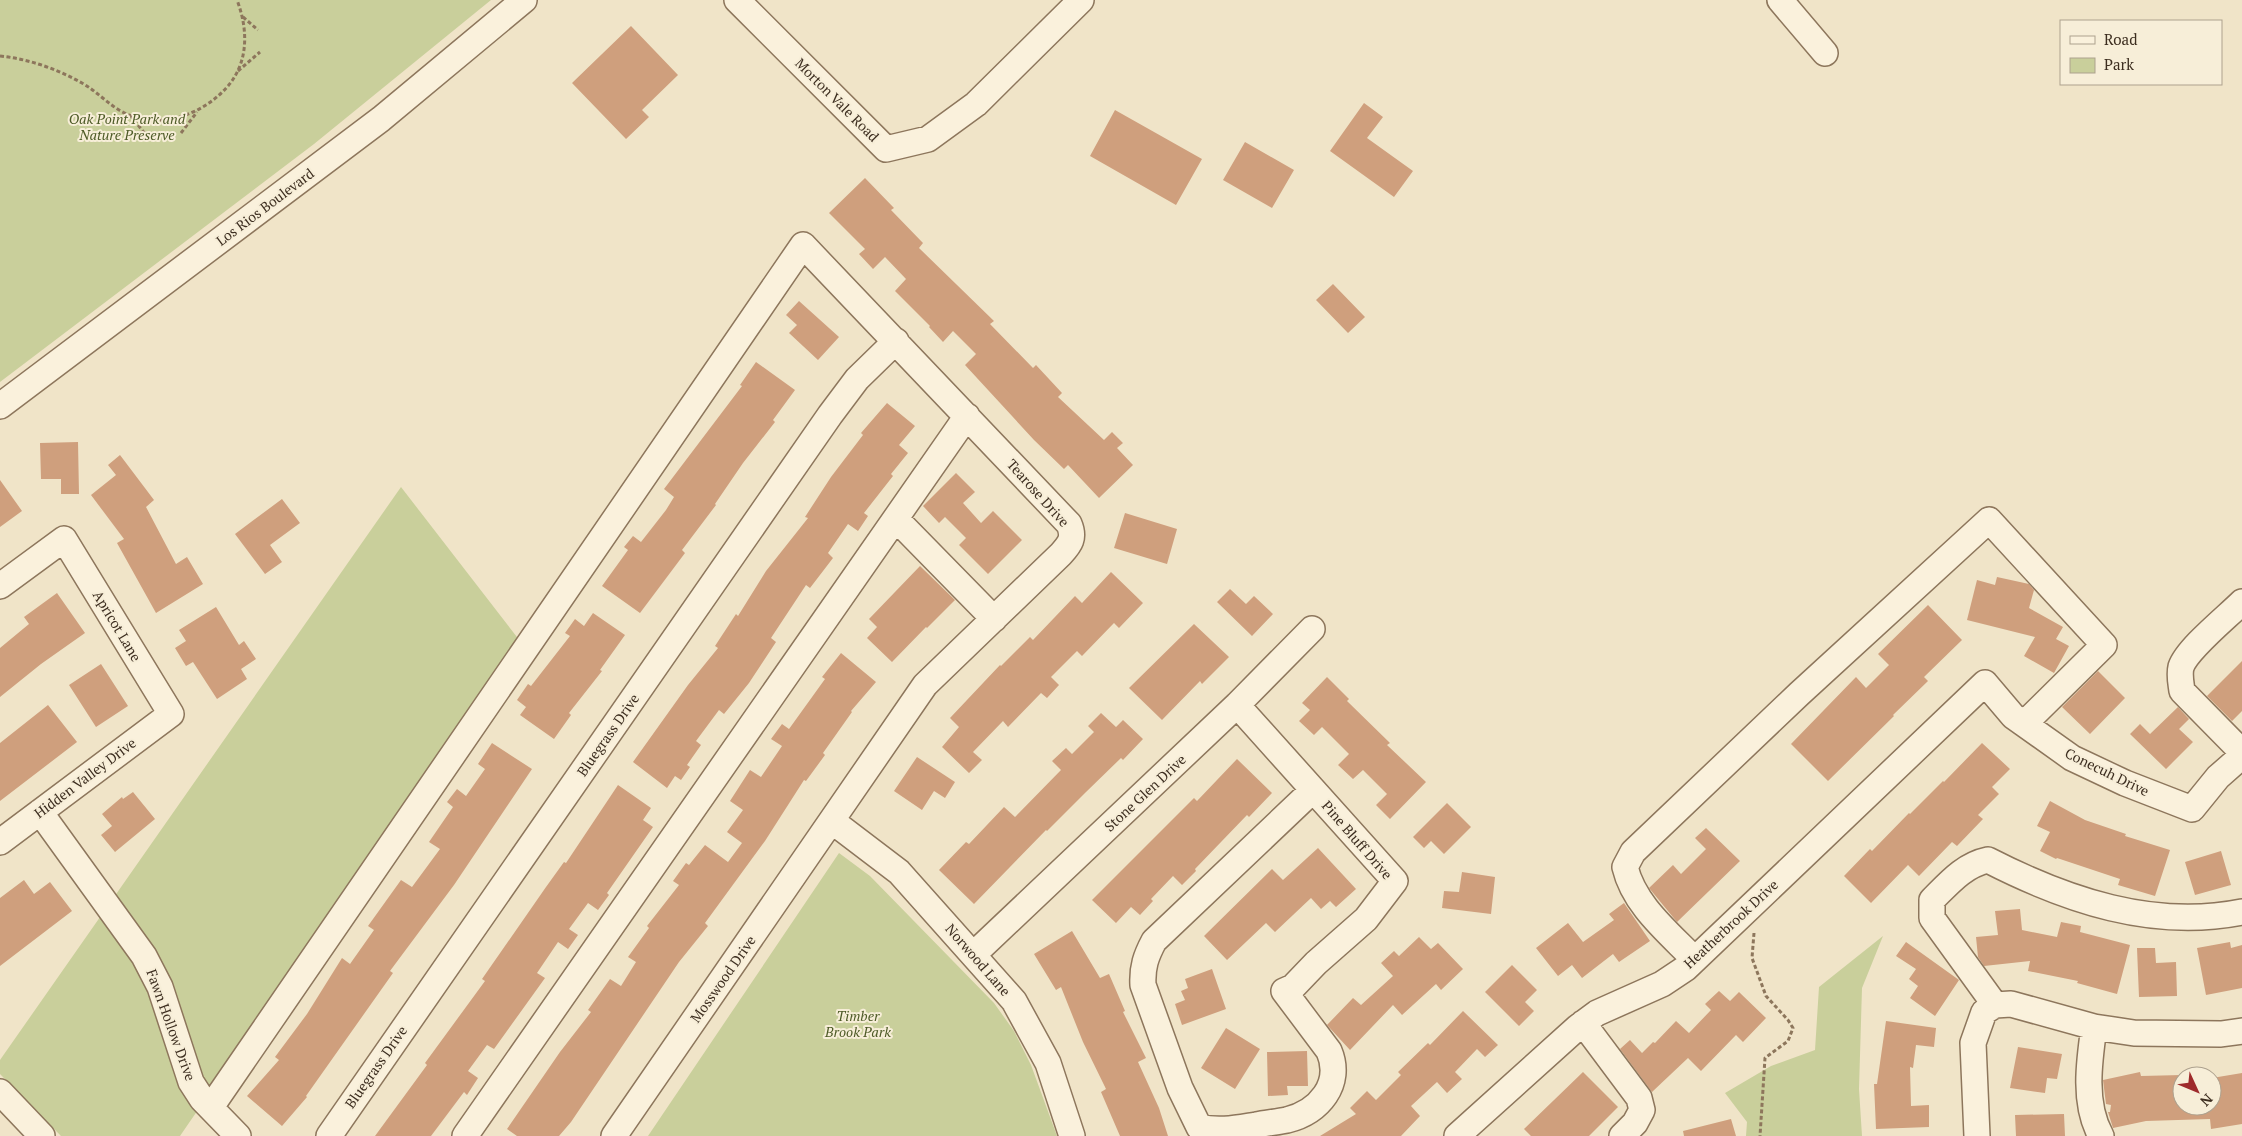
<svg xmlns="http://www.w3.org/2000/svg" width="2242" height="1136" font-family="'PT Serif',serif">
  <rect width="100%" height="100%" fill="#f0e4c8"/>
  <path fill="#c9cf9b" d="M 0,0 L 491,0 L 314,144 L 0,382 Z
    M 401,487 L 520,641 L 180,1136 L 61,1136 L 0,1074 L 0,1060 Z
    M 839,853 L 870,876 L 994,1003 L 1014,1031 L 1031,1065 L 1057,1136 L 648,1136 Z
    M 1883,936 L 1862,988 L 1859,1089 L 1862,1136 L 1746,1136 L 1747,1122 L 1725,1093 L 1771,1066 L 1815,1050 L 1819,987 Z"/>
  <path fill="#cf9f7d" d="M 631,26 L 678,75 L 642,110 L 649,117 L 626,139 L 572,83 Z
    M 1364,103 L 1383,117 L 1367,138 L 1413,171 L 1394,197 L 1330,151 Z
    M 1115,110 L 1202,159 L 1176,205 L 1090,156 Z
    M 1245,142 L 1294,170 L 1272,208 L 1223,180 Z
    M 865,178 L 894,208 L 891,210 L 923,243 L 919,248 L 994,321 L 990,324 L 1033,368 L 1036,365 L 1062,393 L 1058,397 L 1104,440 L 1112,432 L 1123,443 L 1117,448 L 1133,465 L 1099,498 L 1068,465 L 1064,469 L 1034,440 L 965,365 L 976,354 L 953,331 L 943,342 L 929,327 L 930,326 L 895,291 L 906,279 L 885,257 L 873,269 L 859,254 L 865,249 L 829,213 Z
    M 1333,284 L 1365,317 L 1348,333 L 1316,300 Z
    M 799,301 L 839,337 L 818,360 L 789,333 L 797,325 L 786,315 Z
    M 756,362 L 795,390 L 773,420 L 775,422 L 743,463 L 715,504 L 716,505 L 682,550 L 685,553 L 640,613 L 602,586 L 628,550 L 624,547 L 633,536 L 641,542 L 666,510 L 674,497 L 664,489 L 742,386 L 740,385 Z
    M 887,403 L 915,426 L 899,445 L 908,453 L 891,474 L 893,476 L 864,513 L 868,516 L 858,531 L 848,524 L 828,553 L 833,558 L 810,588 L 806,585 L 771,638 L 776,642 L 749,683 L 724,714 L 719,710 L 696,741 L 701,745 L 687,765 L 690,767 L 681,780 L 675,776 L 667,788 L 633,762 L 688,685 L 718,648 L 715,646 L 736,614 L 738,616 L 766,571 L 808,518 L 805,517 L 831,477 L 863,435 L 861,433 Z
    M 78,442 L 79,494 L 61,494 L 61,479 L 41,479 L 40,443 Z
    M 120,455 L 154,500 L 146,507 L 176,564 L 187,557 L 203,584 L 156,613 L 117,543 L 124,539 L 91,495 L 116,475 L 108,465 Z
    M 956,473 L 975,492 L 963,503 L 981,523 L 993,511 L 1022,540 L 988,574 L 959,545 L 966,538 L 945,517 L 939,523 L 923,506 Z
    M 0,480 L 22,511 L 0,527 Z
    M 282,499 L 300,523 L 270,545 L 282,562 L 265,574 L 235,534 Z
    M 1125,513 L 1177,529 L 1167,564 L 1114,548 Z
    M 920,566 L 955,600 L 927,628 L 926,627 L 892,662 L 867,638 L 877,627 L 869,619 Z
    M 1111,572 L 1143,603 L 1119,628 L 1114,623 L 1082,656 L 1077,651 L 1051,677 L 1059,685 L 1047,698 L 1041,693 L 1008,727 L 1003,721 L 973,752 L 982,760 L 969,773 L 942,747 L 959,727 L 950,718 L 1000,665 L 1001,666 L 1030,637 L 1033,640 L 1075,596 L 1082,603 Z
    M 1997,577 L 2029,584 L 2034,590 L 2029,608 L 2063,627 L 2056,639 L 2069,646 L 2054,673 L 2024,656 L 2035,637 L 1967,620 L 1977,580 L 1995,585 Z
    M 1230,589 L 1246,604 L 1254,596 L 1273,614 L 1252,636 L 1217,602 Z
    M 57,593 L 85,633 L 41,664 L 0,697 L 0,648 L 29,624 L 24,617 Z
    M 1928,605 L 1962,640 L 1924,677 L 1928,681 L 1893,715 L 1894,716 L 1828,781 L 1791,744 L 1856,677 L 1866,688 L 1889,665 L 1878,654 Z
    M 216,607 L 239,645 L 244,641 L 256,659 L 241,669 L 247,679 L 217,699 L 193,662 L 186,666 L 175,648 L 186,641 L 179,630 Z
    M 593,613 L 625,635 L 600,670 L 602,671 L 569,713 L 571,715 L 554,739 L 520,715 L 526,707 L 517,700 L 528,684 L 531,686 L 570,636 L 565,633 L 575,619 L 584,626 Z
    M 1194,624 L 1229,657 L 1202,684 L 1200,681 L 1162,720 L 1129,688 Z
    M 841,653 L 876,682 L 851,711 L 852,712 L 823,753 L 825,755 L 806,781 L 804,780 L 765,841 L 705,923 L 708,926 L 679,962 L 571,1122 L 559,1136 L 517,1136 L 507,1129 L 560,1052 L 591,1012 L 588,1010 L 610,979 L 621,986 L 636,962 L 628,957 L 649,928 L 647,926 L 679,885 L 673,881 L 686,863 L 689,865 L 705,845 L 728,862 L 742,843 L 727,832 L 743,810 L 730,801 L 750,770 L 761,777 L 782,746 L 771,739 L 782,724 L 789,729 L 825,679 L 822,677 Z
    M 2242,661 L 2242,711 L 2232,721 L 2207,696 Z
    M 101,664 L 128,706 L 96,727 L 69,685 Z
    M 2098,671 L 2125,698 L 2090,734 L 2062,707 Z
    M 1327,677 L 1349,699 L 1347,701 L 1390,743 L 1387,745 L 1426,782 L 1390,819 L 1376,805 L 1387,794 L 1363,770 L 1353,779 L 1338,765 L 1349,754 L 1322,727 L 1314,735 L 1299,721 L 1310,710 L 1302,703 Z
    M 48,705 L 77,742 L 0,801 L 0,743 Z
    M 2178,707 L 2189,719 L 2179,729 L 2193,742 L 2166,769 L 2130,734 L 2140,724 L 2150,734 Z
    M 1101,713 L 1116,727 L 1123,720 L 1143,739 L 1123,760 L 1121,758 L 1085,793 L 1047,831 L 1046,830 L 974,904 L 939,870 L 966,842 L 969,844 L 1004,807 L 1015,817 L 1061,770 L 1052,761 L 1066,748 L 1072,754 L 1094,732 L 1088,726 Z
    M 492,743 L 532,769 L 454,885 L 390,971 L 393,973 L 306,1096 L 307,1097 L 282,1126 L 247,1096 L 279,1060 L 275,1057 L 307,1014 L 342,958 L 350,964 L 374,930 L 368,926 L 401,880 L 412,887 L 440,849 L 429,842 L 453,807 L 447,802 L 457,789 L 466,796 L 485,769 L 478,764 Z
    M 1982,743 L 2010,769 L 1992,787 L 1999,794 L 1978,815 L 1983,819 L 1957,846 L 1952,842 L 1919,876 L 1908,865 L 1871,903 L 1844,876 L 1870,849 L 1872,851 L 1909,813 L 1910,814 L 1943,781 L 1944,782 Z
    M 917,757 L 955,782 L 945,798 L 934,791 L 922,810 L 894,791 Z
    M 1237,759 L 1272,793 L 1249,817 L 1247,815 L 1195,869 L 1196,871 L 1182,885 L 1173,876 L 1151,899 L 1153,901 L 1140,915 L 1131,907 L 1116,923 L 1092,900 L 1194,798 L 1197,801 Z
    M 618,785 L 651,808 L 643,820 L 653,827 L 607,893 L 609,895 L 598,910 L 588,903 L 569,929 L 578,935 L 568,949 L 558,942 L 537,973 L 545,978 L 494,1049 L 487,1045 L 468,1071 L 478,1078 L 467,1095 L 464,1092 L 431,1136 L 375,1136 L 427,1065 L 425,1063 L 485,981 L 482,979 L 546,887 L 564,862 L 566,863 Z
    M 133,792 L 155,819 L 115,852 L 101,835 L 112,826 L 102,814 L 122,797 L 123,799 Z
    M 2050,801 L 2085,820 L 2126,834 L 2125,836 L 2170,850 L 2155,896 L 2118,885 L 2120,879 L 2057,858 L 2056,859 L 2040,851 L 2050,832 L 2037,826 Z
    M 1447,803 L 1471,827 L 1444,854 L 1431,841 L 1424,848 L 1413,837 Z
    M 1706,828 L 1740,861 L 1677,922 L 1649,888 L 1673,865 L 1681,874 L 1706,849 L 1695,838 Z
    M 1318,848 L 1356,889 L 1336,907 L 1330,901 L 1321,909 L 1311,898 L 1275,932 L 1266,923 L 1227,960 L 1204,936 L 1272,869 L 1283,880 Z
    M 2221,851 L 2231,885 L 2195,895 L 2185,862 Z
    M 1462,872 L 1495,877 L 1491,914 L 1442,908 L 1444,891 L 1459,892 Z
    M 24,880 L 34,894 L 50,882 L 72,911 L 0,966 L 0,898 Z
    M 1624,903 L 1650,941 L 1619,962 L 1613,954 L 1582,978 L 1572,965 L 1558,976 L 1536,948 L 1568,923 L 1583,942 L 1614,920 L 1609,914 Z
    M 2020,909 L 2022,930 L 2057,937 L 2061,922 L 2081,926 L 2080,932 L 2130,945 L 2117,994 L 2077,983 L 2078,981 L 2028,971 L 2030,961 L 1984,966 L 1978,957 L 1976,937 L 1998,935 L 1995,911 Z
    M 1072,931 L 1100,978 L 1109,974 L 1125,1011 L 1123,1012 L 1146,1058 L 1138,1062 L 1159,1108 L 1168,1136 L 1120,1136 L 1101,1092 L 1106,1089 L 1083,1042 L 1061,987 L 1056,990 L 1034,954 Z
    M 1419,937 L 1431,949 L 1438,943 L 1463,969 L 1441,990 L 1436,984 L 1402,1015 L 1393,1005 L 1350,1050 L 1327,1025 L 1353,998 L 1361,1005 L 1393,976 L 1381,963 L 1394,951 L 1399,956 Z
    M 1906,942 L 1959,980 L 1935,1016 L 1910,998 L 1918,986 L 1909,979 L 1916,969 L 1896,956 Z
    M 2230,942 L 2231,948 L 2242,945 L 2242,988 L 2206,995 L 2197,948 Z
    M 2137,948 L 2155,948 L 2156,963 L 2176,962 L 2177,996 L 2139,997 Z
    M 1512,965 L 1537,990 L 1525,1002 L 1534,1011 L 1519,1026 L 1485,992 Z
    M 1212,969 L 1226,1009 L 1182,1025 L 1175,1004 L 1185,1000 L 1181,991 L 1188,988 L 1185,979 Z
    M 1719,991 L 1730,1001 L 1739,992 L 1766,1018 L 1743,1042 L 1736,1035 L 1701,1071 L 1688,1058 L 1652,1092 L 1620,1049 L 1630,1040 L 1642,1053 L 1653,1042 L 1655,1043 L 1676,1021 L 1689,1033 L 1711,1010 L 1705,1004 Z
    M 1463,1011 L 1498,1045 L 1485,1057 L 1477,1049 L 1455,1072 L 1462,1079 L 1447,1093 L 1437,1082 L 1411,1106 L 1420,1116 L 1401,1136 L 1320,1136 L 1356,1114 L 1350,1108 L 1367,1091 L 1376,1100 L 1401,1075 L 1398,1072 L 1428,1043 L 1430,1045 Z
    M 1886,1021 L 1936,1028 L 1934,1047 L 1916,1045 L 1913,1068 L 1910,1067 L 1911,1106 L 1929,1105 L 1929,1127 L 1876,1129 L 1874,1084 L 1877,1084 Z
    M 1226,1028 L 1260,1049 L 1235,1089 L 1201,1068 Z
    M 2018,1047 L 2062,1054 L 2057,1079 L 2047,1078 L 2045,1093 L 2010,1088 Z
    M 1307,1051 L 1308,1086 L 1287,1086 L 1288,1095 L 1268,1096 L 1267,1052 Z
    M 1583,1072 L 1618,1107 L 1589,1136 L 1531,1136 L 1524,1129 Z
    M 2140,1072 L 2141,1076 L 2182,1075 L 2182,1106 L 2212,1106 L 2212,1078 L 2242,1073 L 2242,1124 L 2211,1129 L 2210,1119 L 2146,1121 L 2113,1128 L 2108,1112 L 2110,1112 L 2111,1105 L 2106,1104 L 2103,1080 Z
    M 2064,1114 L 2065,1136 L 2016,1136 L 2015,1115 Z
    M 1731,1119 L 1736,1136 L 1684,1136 L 1683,1131 Z"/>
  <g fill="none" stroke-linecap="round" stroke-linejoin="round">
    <defs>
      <path id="minor" d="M 737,0 L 886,149 L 928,139 L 976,104 L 1081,0
        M 1780,0 L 1825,53
        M 0,406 L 381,119 L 524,0
        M 896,519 L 994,619
        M 0,586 L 64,539 L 171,714 L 0,842
        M 2242,602 C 2227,617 2187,649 2181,667 C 2179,675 2181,683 2182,691 L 2242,752
        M 1237,705 L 1395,881 L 1366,919 L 1316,963 L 1293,987 L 1284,991 L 1329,1051 C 1343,1084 1319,1112 1287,1120 C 1277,1122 1267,1123 1256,1125 C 1237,1128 1219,1132 1199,1127 L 1180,1088 L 1143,985 C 1142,967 1146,956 1154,941 L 1313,790
        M 40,812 L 144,956 L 160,987 L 191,1082 L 202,1099 L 238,1136
        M 832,821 L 899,872 L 1014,1001 L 1048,1063 L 1072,1136
        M 974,954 L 1237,705 L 1312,629
        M 1694,959 C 1668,932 1634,905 1625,867 L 1633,852 L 1799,694 L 1989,520 L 2104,645 L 2024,724
        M 1995,1005 L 1932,918 L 1932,900 C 1949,883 1964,865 1988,860 C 2066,900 2153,930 2242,912
        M 1583,1023 L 1639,1098 L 1642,1110 L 1635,1123 L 1622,1136
        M 2094,1027 C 2089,1062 2083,1104 2101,1136
        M 0,1092 L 42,1136
        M 211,1107 L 803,245 L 1069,524 C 1075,538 1070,544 1061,554 L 925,685 L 614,1136
        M 329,1136 L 830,415 L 857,379 L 896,341
        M 465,1136 L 967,416
        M 1457,1136 L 1578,1027 L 1597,1013 L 1662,984 L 1686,968 L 1985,683 L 2013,716 L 2072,758 L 2125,783 L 2192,809 L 2218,777 L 2242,756
        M 1977,1136 L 1973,1043 L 1984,1012 L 1995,1005 L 2011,1004 L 2094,1027 L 2134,1033 L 2221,1034 L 2242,1031"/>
    </defs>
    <use href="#minor" stroke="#8d765c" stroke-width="28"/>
    <path stroke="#8d765c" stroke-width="3" stroke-dasharray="4 2.5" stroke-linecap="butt" d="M 243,17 L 258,30
      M 0,56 C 29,59 57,69 82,83 C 96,91 106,102 119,110 C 156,132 202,116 228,86 C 249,61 248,29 237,0
      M 238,71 L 260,52
      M 130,115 L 146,135
      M 181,133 L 197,112
      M 1754,933 L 1752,958 L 1766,996 L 1788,1020 L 1793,1028 L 1788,1041 L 1765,1058 L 1760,1136"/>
    <use href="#minor" stroke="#faf1dc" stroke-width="25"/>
  </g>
  <g text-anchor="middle" stroke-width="4" stroke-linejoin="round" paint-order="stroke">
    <g font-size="14" fill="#3d2e20" stroke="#f7eed8">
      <text transform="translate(837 100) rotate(45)" y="5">Morton Vale Road</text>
      <text transform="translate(265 207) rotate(-37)" y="5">Los Rios Boulevard</text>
      <text transform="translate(1038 493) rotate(48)" y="5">Tearose Drive</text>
      <text transform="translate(117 626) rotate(59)" y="5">Apricot Lane</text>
      <text transform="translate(608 735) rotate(-55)" y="5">Bluegrass Drive</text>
      <text transform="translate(2107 772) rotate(26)" y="5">Conecuh Drive</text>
      <text transform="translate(85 778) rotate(-37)" y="5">Hidden Valley Drive</text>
      <text transform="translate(1145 793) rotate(-43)" y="5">Stone Glen Drive</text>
      <text transform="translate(1357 840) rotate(49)" y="5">Pine Bluff Drive</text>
      <text transform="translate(1731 924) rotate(-43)" y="5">Heatherbrook Drive</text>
      <text transform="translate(978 960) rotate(49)" y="5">Norwood Lane</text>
      <text transform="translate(723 979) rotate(-55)" y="5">Mosswood Drive</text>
      <text transform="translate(171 1025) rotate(70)" y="5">Fawn Hollow Drive</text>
      <text transform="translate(376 1067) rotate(-55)" y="5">Bluegrass Drive</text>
    </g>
    <g font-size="14" font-style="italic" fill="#4d5a26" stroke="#f7eed8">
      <text x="127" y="124">Oak Point Park and<tspan x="127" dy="16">Nature Preserve</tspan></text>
      <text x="858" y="1021">Timber<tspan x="858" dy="16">Brook Park</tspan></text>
    </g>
  </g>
  <rect x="2060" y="20" width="162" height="65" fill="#f7eed8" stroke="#ada18e"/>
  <rect x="2070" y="36" width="25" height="8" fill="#faf1dc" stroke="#ada18e"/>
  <text x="2104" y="45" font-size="15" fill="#3d2e20">Road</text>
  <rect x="2070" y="58" width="25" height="15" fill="#c9cf9b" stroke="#ada18e"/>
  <text x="2104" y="70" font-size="15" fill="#3d2e20">Park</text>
  <g transform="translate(2197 1091) rotate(134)"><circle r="24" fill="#f7eed8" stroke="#ada18e"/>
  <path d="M0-4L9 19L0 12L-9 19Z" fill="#9e2a2b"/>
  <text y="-8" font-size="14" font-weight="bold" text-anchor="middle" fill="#3d2e20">N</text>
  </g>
</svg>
